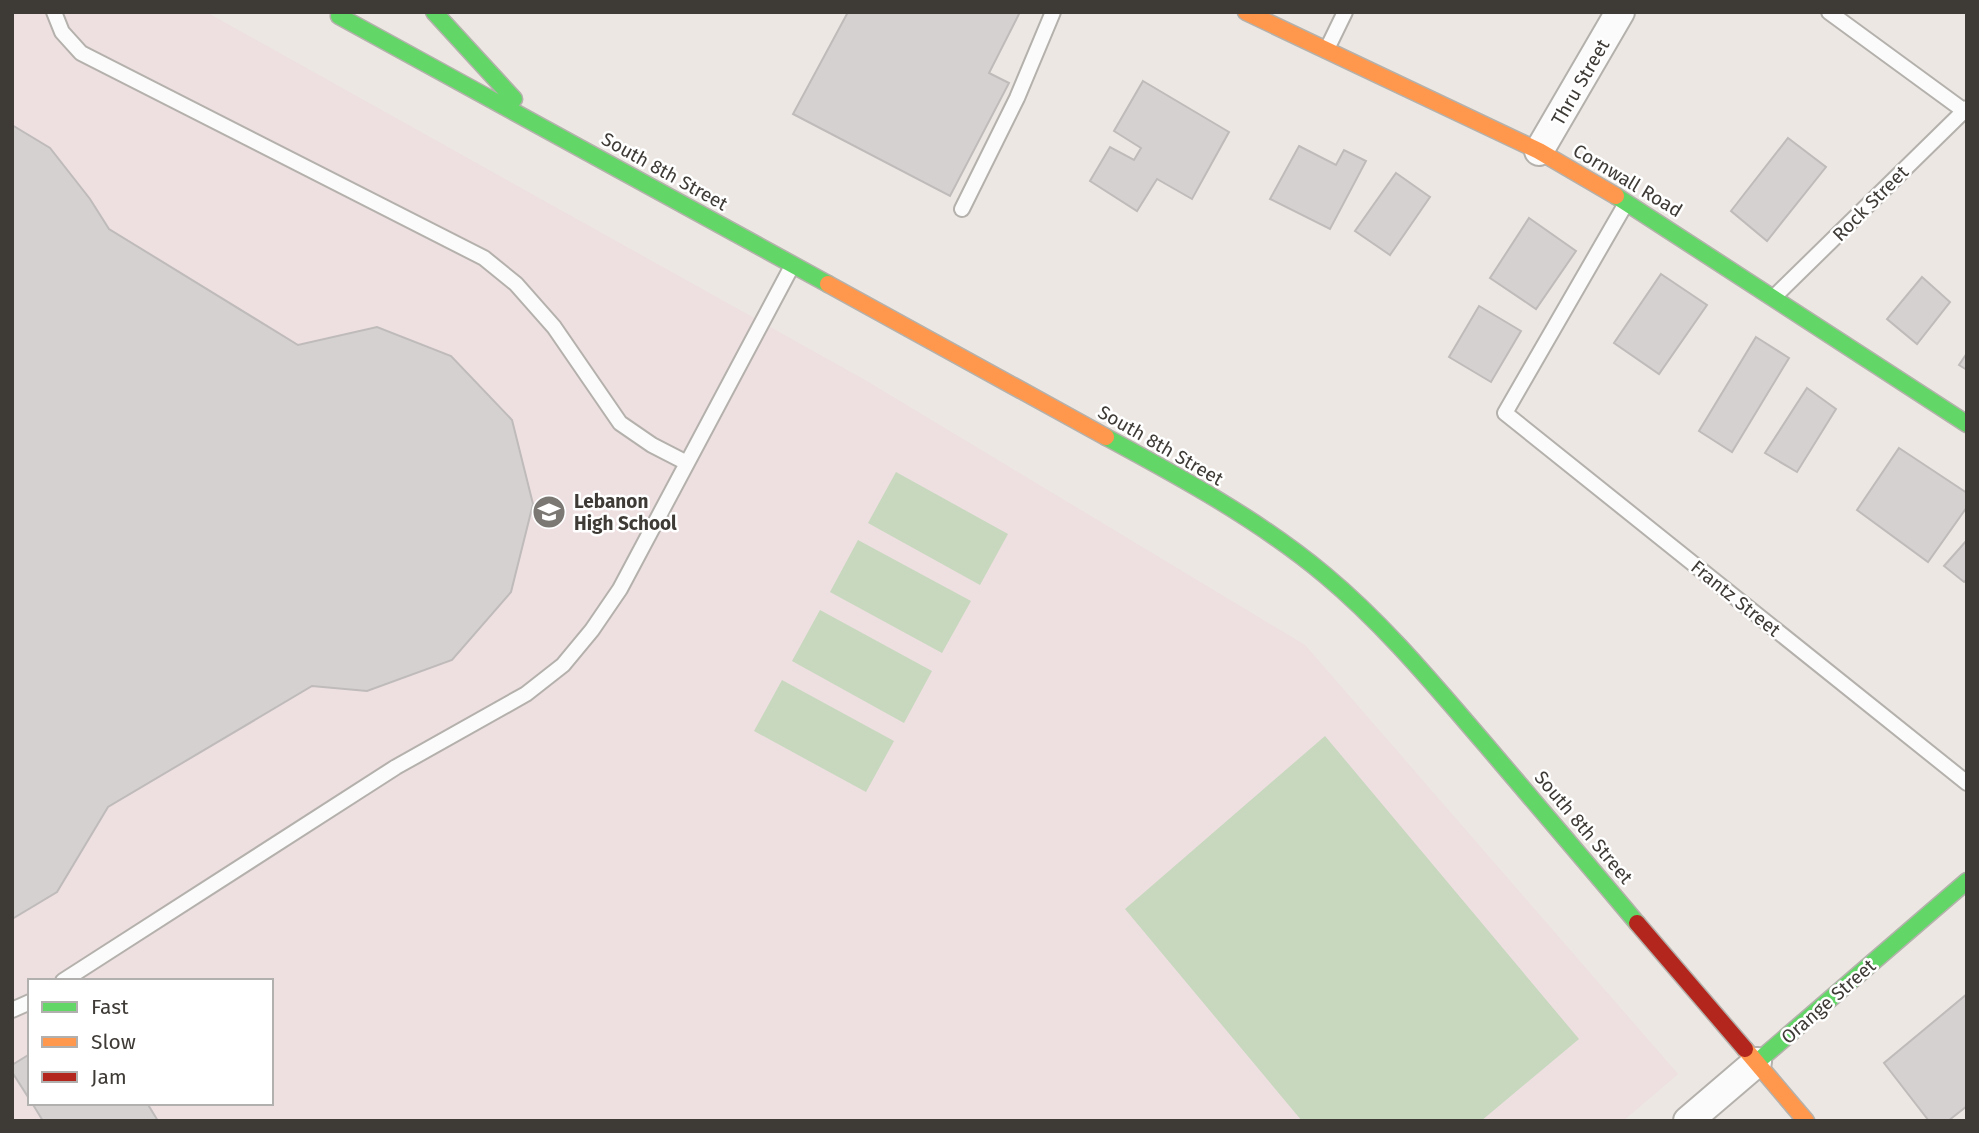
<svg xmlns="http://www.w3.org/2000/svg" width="1979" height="1133" font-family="'Fira Sans',sans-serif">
  <rect width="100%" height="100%" fill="#ece7e2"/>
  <path fill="#eedfe1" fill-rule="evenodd" d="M 12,12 L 206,12 L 865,380 L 1305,645 L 1678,1074 L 1623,1121 L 12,1121 ZM 30,981 L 271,981 L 271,1103 L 30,1103 Z"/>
  <path fill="#c7d8be" d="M 896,472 L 1008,534 L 980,585 L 868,523 Z
    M 858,540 L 971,601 L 942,653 L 830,592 Z
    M 820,610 L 932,671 L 904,723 L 792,661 Z
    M 782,680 L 894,741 L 866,792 L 754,731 Z
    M 1325,736 L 1579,1039 L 1481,1121 L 1302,1121 L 1125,909 Z"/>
  <path fill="#d5d1d1" stroke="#bebbba" stroke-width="2" d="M 848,12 L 1020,12 L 989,73 L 1009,83 L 950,196 L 793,114 Z
    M 1143,81 L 1229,132 L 1192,199 L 1157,179 L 1137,211 L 1090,181 L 1110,147 L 1134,160 L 1141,148 L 1114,131 Z
    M 12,125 L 50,148 L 90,199 L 109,229 L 298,345 L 377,327 L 451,356 L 512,420 L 533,504 L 511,592 L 452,660 L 367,691 L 312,686 L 108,807 L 57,892 L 12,919 Z
    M 1788,138 L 1826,167 L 1767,241 L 1731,211 Z
    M 1299,146 L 1336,165 L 1344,150 L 1366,161 L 1330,229 L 1270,199 Z
    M 1396,173 L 1430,197 L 1390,255 L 1355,231 Z
    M 1529,218 L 1576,251 L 1536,309 L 1490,278 Z
    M 1661,274 L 1707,305 L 1659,374 L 1614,343 Z
    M 1922,277 L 1950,302 L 1917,344 L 1887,319 Z
    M 1479,306 L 1521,331 L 1491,382 L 1449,357 Z
    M 1756,337 L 1789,358 L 1732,452 L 1699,431 Z
    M 1967,353 L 1967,370 L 1959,365 Z
    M 1807,388 L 1836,409 L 1797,472 L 1765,453 Z
    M 1899,448 L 1967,493 L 1967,507 L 1928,562 L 1857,510 Z
    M 1967,540 L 1967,579 L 1964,582 L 1944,566 Z
    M 1967,994 L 1967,1106 L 1948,1121 L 1929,1121 L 1884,1063 Z
    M 30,1054 L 30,1100 L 12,1072 L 12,1065 Z
    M 32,1103 L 147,1103 L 158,1121 L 43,1121 Z"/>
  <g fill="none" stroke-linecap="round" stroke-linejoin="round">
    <defs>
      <path id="lane" d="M 54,12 L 62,32 L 81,53 L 484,258 L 516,284 L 554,327 L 620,423 L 652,445 L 687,463
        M 1829,12 L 1963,110
        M 1327,49 L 1345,12
        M 1625,205 L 1505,413 L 1967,783
        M 962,209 L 1017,98 L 1053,12
        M 1775,296 L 1967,108
        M 63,981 L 396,767 L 526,694 L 563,665 L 592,630 L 620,589 L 792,266
        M 12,1010 L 30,1002"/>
      <path id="street" d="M 1539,151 L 1620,12
        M 1688,1121 L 1757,1062"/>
      <path id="fast" d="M 434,12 L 514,99
        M 339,16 L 828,284
        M 1616,196 L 1967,424
        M 1106,437 C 1182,478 1259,520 1325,575 C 1385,625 1435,686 1486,745 C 1536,804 1587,863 1637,923
        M 1757,1062 L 1967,881"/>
      <path id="slow" d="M 1246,12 L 1539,151 L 1616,196
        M 828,284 L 1106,437
        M 1745,1049 L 1806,1121"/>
      <path id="jam" d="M 1637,923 L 1745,1049"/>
    </defs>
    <use href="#lane" stroke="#b4b1ac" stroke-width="18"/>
    <use href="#street" stroke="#b4b1ac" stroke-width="32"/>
    <use href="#fast" stroke="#b4b1ac" stroke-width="19"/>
    <use href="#slow" stroke="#b4b1ac" stroke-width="19"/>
    <use href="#jam" stroke="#b4b1ac" stroke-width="19"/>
    <use href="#lane" stroke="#fcfbfb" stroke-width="14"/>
    <use href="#street" stroke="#fcfbfb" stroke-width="28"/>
    <use href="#fast" stroke="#63d668" stroke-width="16"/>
    <use href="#slow" stroke="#ff974d" stroke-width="16"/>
    <use href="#jam" stroke="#b3261e" stroke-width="16"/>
  </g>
  <defs>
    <symbol id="school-disc" viewBox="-11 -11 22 22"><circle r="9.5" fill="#7b7772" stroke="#fff"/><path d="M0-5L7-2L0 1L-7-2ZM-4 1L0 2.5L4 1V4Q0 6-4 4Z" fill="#fff"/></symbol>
  </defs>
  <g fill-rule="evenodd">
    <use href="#school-disc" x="530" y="493" width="38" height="38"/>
  </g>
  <g text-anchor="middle" stroke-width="5" stroke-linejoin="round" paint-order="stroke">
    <g font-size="19" fill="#3e3a36" stroke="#fff">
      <text transform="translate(1580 82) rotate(-60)" y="7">Thru Street</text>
      <text transform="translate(665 171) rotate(29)" y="7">South 8th Street</text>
      <text transform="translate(1628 180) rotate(31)" y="7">Cornwall Road</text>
      <text transform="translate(1870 203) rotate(-45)" y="7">Rock Street</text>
      <text transform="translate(1161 445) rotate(30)" y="7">South 8th Street</text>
      <text transform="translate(1736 598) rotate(39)" y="7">Frantz Street</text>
      <text transform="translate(1584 827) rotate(50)" y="7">South 8th Street</text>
      <text transform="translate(1828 1001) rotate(-41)" y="7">Orange Street</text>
    </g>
    <g font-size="19" font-weight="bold" fill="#3e3a36" stroke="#fff" text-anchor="start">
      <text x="574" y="508">Lebanon<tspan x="574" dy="22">High School</tspan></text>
    </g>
  </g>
  <rect width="1979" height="1133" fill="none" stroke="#3e3a36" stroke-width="28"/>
  <rect x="28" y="979" width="245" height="126" fill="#ffffff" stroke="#b2b0af" stroke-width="2"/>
  <rect x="42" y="1002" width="35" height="10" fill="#63d668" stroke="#b2b0af" stroke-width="2"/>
  <text x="91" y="1014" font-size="21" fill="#3e3a36">Fast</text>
  <rect x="42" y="1037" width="35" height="10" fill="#ff974d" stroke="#b2b0af" stroke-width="2"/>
  <text x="91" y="1049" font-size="21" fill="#3e3a36">Slow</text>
  <rect x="42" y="1072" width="35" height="10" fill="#b3261e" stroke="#b2b0af" stroke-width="2"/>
  <text x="91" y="1084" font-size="21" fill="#3e3a36">Jam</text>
</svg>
